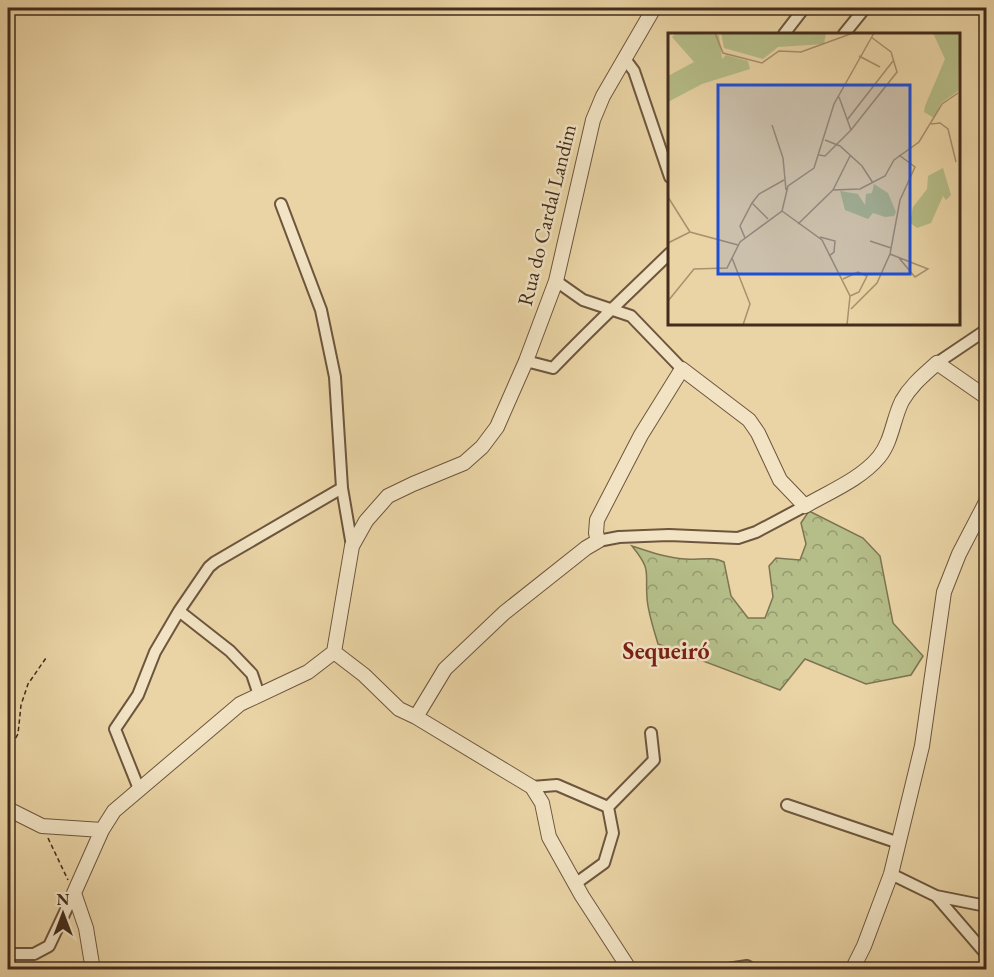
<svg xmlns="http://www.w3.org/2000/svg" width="994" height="977" font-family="'EB Garamond',serif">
  <defs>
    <pattern id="forest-crowns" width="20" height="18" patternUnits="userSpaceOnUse" patternTransform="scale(1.5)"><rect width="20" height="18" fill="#b5bd88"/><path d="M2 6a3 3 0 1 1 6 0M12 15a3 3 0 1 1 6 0" fill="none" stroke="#959a6e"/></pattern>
  </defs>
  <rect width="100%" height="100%" fill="#ead4a5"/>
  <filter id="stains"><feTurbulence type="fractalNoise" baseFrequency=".00333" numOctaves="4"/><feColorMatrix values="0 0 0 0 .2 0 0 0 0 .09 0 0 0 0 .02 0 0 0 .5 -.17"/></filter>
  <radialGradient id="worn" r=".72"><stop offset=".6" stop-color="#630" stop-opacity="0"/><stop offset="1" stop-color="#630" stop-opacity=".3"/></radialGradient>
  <path fill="url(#forest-crowns)" stroke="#7c7452" stroke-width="1.5" d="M 809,511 L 863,538 L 880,556 L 893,623 L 923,656 L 911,675 L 866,684 L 805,659 L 780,690 L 658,644 C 654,630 648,613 647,598 C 645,570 652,571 632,546 C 650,552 667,558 685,559 C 699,560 712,556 724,562 L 731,596 L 748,618 L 765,618 L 773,597 L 769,566 L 776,558 L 800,560 L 806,544 L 801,523 Z"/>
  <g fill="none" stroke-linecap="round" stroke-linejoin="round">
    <defs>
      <path id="minor" d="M 784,34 L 804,8
        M 844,34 L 865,8
        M 625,59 L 634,71 L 670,177
        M 281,204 L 321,310 L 335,377 L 342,488 L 352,546
        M 556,281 L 583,300 L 631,316 L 682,369
        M 526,361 L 553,368 C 591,328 631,291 670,253
        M 937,363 L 986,330
        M 598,541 L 619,537 L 669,535 L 738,538 L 756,532 L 805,506
        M 179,611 L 230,651 L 252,674 L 259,695
        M 532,787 L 557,785 L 608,807 L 613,833 L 604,863 L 575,884
        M 139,789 L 115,729 L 138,695 L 155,652 L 179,611 L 209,567 L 215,562 L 342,488
        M 787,805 L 899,843
        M 608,807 L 654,760 L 651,733
        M 891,874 L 936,896 L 986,906
        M 936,896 L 986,954
        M 8,954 L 34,954 L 49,946 L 74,893
        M 721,970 L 747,966 L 754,970"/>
      <path id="tertiary" d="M 334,652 L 364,675 L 399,709 L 416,717 L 532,787 L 542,803 L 549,837 L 582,896 L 630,970
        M 416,717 L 445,669 L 504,613 L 586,548 L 598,541 L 596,533 L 597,520 L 641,435 L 682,369 L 749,420 L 758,433 L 780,480 L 805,506 C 829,492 861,479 879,457 C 892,441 893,419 902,401 C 911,385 924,375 937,363 L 986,397
        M 8,809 L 42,826 L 102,830
        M 93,970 L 86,928 L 74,893 L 102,830 L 114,811 L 240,704 L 308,672 L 334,652 L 352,546 L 366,521 L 388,496 L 413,484 L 464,463 L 482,447 L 497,427 L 526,361 L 556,281 L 593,120 L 603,96 L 654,8
        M 852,970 L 864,946 L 891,874 L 922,746 L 944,592 L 959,554 L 986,502"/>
    </defs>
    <use href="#minor" stroke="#6d563e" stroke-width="14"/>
    <use href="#tertiary" stroke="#6d563e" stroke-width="16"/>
    <path stroke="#432c1c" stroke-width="1.5" stroke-dasharray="4.5 3" stroke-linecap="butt" d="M 8,751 L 18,734 L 21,705 L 28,684 L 46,658
      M 48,838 L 68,880"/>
    <use href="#minor" stroke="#f1e3c4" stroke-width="10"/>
    <use href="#tertiary" stroke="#f1e3c4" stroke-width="14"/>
  </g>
  <g text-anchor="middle" stroke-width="5" stroke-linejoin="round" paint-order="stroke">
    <g font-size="21" fill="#432c1c" stroke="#f1e3c4">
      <text transform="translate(547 215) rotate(-76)" y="7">Rua do Cardal Landim</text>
    </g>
    <g font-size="24" font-weight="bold" fill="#7a1f14" stroke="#f1e3c4">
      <text x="666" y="659">Sequeiró</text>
    </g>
  </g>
  <g transform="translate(668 33)">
    <rect width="292" height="292" fill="#ead4a5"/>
    <path d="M 8,0 L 51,2 L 54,26 L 58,22 L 80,28 L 82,36 L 34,51 L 0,69 L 0,43 L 26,29 L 4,4 ZM 53,0 L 158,0 L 156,11 L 110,14 L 95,26 L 56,15 ZM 265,0 L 292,0 L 290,58 L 273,70 L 266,85 L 256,79 L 257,73 L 277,26 ZM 275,135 L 283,162 L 278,167 L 275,163 L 263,190 L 249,195 L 242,190 L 245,174 L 259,156 L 260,143 ZM 206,151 L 220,160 L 228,179 L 226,183 L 217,184 L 205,180 L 200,186 L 177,177 L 172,158 L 190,161 L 197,172 L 198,161 L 204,160 Z" fill="#b5bd88"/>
    <path fill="none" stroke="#a7916e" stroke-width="1.5" d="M 47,0 L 55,20 L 94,30 L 111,18 L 133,19 L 185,0M 191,23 L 212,34M 171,64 L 183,97M 179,87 L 225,28M 263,91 L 272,90 L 280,96 L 288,129M 104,92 L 115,125 L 118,157M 157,107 L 172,113 L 194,133 L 205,150M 151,122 L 157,123 L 183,97 L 229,39 L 223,19 L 203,4M 165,157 L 182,123M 0,164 L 22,199 L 70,212M 84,170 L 100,186M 114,178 L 154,207 L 182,263 L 179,292M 130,191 L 165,157 L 192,156 L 217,143 L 226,127 L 251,109 L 274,71 L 290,60M 152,204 L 167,208 L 166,219 L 161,223M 77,205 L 72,193 L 84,170 L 91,161 L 116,147M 202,208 L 223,215M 0,210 L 22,199M 222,221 L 260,236 L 247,244 L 231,225M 64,225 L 82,271 L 75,292M 175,246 L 190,239 L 199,243 L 191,259 L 182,263M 0,268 L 26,236 L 59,235 L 72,209 L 114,178 L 120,153 L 146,135 L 166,71 L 206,0M 183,276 L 209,250 L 222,221 L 232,167 L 247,134 L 231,122"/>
    <path fill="#1d4ed8" fill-opacity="0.15" stroke="#1d4ed8" stroke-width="3" d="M 50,52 L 242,52 L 242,241 L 50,241 Z"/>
    <rect width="292" height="292" fill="none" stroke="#432c1c" stroke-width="3"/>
  </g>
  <rect width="994" height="977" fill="none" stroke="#ead4a5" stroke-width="30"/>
  <rect x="9" y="9" width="976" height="959" fill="none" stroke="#432c1c" stroke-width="3"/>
  <rect x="15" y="15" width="964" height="947" fill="none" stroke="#432c1c" stroke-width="1.5"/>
  <g transform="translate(63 914)" stroke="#f1e3c4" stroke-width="4.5" paint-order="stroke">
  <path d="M0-4.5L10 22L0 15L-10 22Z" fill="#432c1c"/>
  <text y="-9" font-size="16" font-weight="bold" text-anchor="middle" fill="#432c1c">N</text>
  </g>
  <rect width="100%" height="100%" filter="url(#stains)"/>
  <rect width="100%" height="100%" fill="url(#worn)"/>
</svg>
